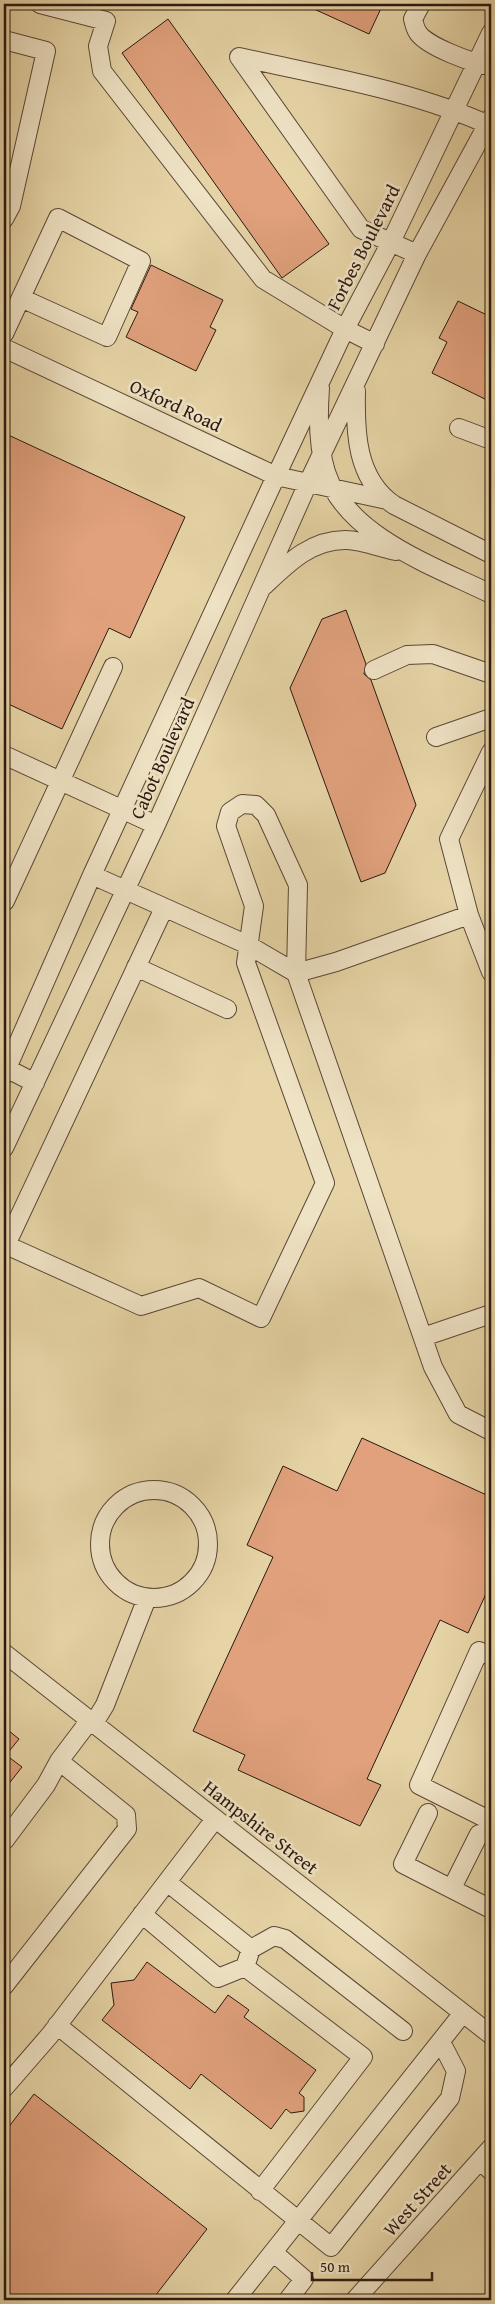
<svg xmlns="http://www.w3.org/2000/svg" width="495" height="2304" font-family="'Gentium Book Plus',serif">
  <rect width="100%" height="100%" fill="#e6d4a6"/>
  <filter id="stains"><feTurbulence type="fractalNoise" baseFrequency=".004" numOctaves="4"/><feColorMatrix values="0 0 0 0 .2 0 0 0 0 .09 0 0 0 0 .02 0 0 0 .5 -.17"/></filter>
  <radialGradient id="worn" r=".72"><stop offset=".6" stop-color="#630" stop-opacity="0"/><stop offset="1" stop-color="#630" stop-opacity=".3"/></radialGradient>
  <path fill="#e0a17c" stroke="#2b1810" d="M 303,4 L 383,4 L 369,34 Z
    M 168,19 L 329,244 L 282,278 L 122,53 Z
    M 151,265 L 223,300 L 210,327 L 216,330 L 196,371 L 126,337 L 138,312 L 131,309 Z
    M 458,301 L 491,317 L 491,402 L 432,373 L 447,342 L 439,338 Z
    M 4,433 L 185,517 L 130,638 L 109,628 L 62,729 L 4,702 Z
    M 346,610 L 366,664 L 364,674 L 371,680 L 416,805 L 385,873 L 361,882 L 290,688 L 322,619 Z
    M 362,1438 L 491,1497 L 491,1583 L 468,1633 L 440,1620 L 367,1779 L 381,1785 L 360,1826 L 238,1770 L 245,1755 L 193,1731 L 273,1557 L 247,1545 L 283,1466 L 337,1491 Z
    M 4,1727 L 19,1739 L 6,1755 L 22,1767 L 4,1790 Z
    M 147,1962 L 215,2013 L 228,1995 L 249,2010 L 244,2017 L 316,2070 L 299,2093 L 304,2097 L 304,2111 L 291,2113 L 286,2109 L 271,2129 L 201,2074 L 190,2089 L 102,2020 L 114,2005 L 111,1983 L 134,1980 Z
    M 34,2094 L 207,2229 L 152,2300 L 4,2300 L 4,2133 Z"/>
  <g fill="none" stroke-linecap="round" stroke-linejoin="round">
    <defs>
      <path id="minor" d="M 40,4 L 106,21 L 98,46 L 102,71 L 263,279 L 345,329 L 375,344
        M 421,4 L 413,19 C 414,23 415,28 417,31 C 424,46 475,64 491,66
        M 4,40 L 46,51 L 11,206 L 4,219
        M 417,254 L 361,229 L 239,57 C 323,76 412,90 491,126
        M 4,334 L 58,218 L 141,261 L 107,337 L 21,298
        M 4,348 L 276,476 L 387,500
        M 320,388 C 318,415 318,447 326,472 C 346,536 436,567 491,594
        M 356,391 C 355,432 356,479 394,505 L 491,554
        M 459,428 L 491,440
        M 265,585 C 288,563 312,539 347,540 C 359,540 382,548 396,551
        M 374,670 L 407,655 L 433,654 L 491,674
        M 436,737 L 491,718
        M 4,755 L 156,825
        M 92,875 L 248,945 L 296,973 L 433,1367 L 458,1414 L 491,1431
        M 4,901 L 5,901 L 113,667
        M 469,915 L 491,972
        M 136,967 L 227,1009
        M 4,1067 L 35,1083
        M 4,1075 L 92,875 L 276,476 L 345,329 L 391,242 L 491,33
        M 4,1148 L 156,825 L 308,483 L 417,254 L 491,118
        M 4,1244 L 141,1306 L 199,1288 L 261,1318 L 325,1183 L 246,963 L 254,906 L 226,826 L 230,812 L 242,804 L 256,805 L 266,815 L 298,885 L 296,973 L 336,962 L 469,915 L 449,839 L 491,752
        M 6,1245 L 164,908
        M 423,1337 L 491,1314
        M100 1544a54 54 0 1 1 108 0a54 54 0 1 1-108 0Z
        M 4,1653 L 491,2035
        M 491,1656 L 479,1651 L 419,1785 L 491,1821
        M 94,1723 L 105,1705 L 147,1598
        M 428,1813 L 403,1864 L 491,1909
        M 4,1841 L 46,1785 L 59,1761
        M 167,1882 L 251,1949 L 245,1967 L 363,2057 L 260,2191
        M 452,1888 L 479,1834
        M 142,1914 L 218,1978 L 245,1967
        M 251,1949 L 274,1936 L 285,1939 L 403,2031
        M 4,1986 L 127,1829 L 126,1815 L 59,1761 L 90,1720
        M 57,2025 L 331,2247 L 450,2098 L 456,2071 L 441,2042
        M 4,2088 L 50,2035 L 215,1819
        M 480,2160 L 491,2171
        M 273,2252 L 304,2279 L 288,2300
        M 235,2300 L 463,2013
        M 355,2300 L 491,2148"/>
    </defs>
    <use href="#minor" stroke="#5a4736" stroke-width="20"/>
    <use href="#minor" stroke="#efe3c5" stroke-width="18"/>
  </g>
  <g text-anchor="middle" stroke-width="5" stroke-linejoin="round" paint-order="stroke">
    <g font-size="19" fill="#2b1810" stroke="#efe3c5">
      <text transform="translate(363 247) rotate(-63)" y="7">Forbes Boulevard</text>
      <text transform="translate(176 405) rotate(25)" y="7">Oxford Road</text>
      <text transform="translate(162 758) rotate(-66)" y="7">Cabot Boulevard</text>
      <text transform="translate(261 1827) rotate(38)" y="7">Hampshire Street</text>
      <text transform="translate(417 2199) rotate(-48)" y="7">West Street</text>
    </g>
  </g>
  <rect width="495" height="2304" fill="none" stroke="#e6d4a6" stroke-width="20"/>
  <rect x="5" y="5" width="485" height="2294" fill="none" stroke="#2b1810" stroke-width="2.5"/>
  <rect x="10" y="10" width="475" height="2284" fill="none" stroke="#2b1810"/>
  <path d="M312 2272v8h120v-8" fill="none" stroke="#2b1810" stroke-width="2.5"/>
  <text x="320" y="2272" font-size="15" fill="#2b1810" stroke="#efe3c5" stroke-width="4" paint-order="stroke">50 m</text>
  <rect width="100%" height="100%" filter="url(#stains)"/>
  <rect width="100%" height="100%" fill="url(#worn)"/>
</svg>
